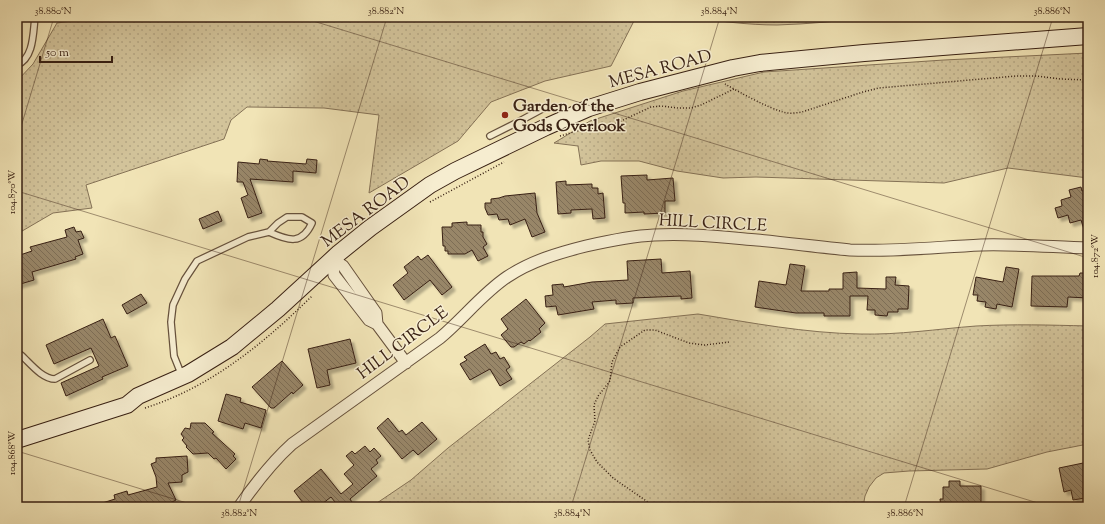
<svg xmlns="http://www.w3.org/2000/svg" width="1105" height="524" font-family="'Sorts Mill Goudy',serif">
  <defs>
    <pattern id="grass-dots" width="8" height="8" patternUnits="userSpaceOnUse"><rect width="8" height="8" fill="#d2c39a"/><path d="M2 2h.1M6 6h.1" fill="none" stroke="#b5a784" stroke-width="1.8" stroke-linecap="round"/></pattern>
    <pattern id="building-back-hatch" width="6" height="6" patternUnits="userSpaceOnUse"><rect width="6" height="6" fill="#988668"/><path d="M-1 5l2 2M0 0l6 6M5-1l2 2" fill="none" stroke="#7d6d54"/></pattern>
    <filter id="shadow"><feDropShadow dx="3.5" dy="3.5" stdDeviation="1" flood-color="#0004"/></filter>
  </defs>
  <rect width="100%" height="100%" fill="#f1e4b6"/>
  <filter id="stains"><feTurbulence type="fractalNoise" baseFrequency=".005" numOctaves="4"/><feColorMatrix values="0 0 0 0 .2 0 0 0 0 .09 0 0 0 0 .02 0 0 0 .5 -.17"/></filter>
  <radialGradient id="worn" r=".72"><stop offset=".6" stop-color="#630" stop-opacity="0"/><stop offset="1" stop-color="#630" stop-opacity=".3"/></radialGradient>
  <path fill="url(#grass-dots)" stroke="#857256" d="M 191,17 L 636,17 L 611,66 L 545,81 L 491,102 L 458,141 L 369,193 L 379,115 L 324,108 L 247,107 L 231,120 L 224,139 L 86,185 L 92,208 L 53,213 L 17,234 L 17,81 L 33,64 L 57,23 L 95,18 L 184,20 Z
    M 689,17 L 872,17 C 841,21 809,24 777,25 C 748,25 718,21 689,17 Z
    M 1088,53 L 1088,178 L 1008,168 L 944,183 L 756,177 L 723,178 L 677,171 L 639,161 L 601,161 L 581,165 L 578,146 L 554,143 L 590,121 L 683,91 L 764,72 L 944,60 Z
    M 698,314 C 752,323 805,333 860,334 C 899,335 937,329 976,326 C 1013,324 1050,325 1088,326 L 1088,444 L 1047,452 L 987,469 L 909,471 L 884,473 L 876,478 L 869,487 L 865,496 L 863,507 L 371,507 L 411,480 L 448,448 L 590,337 L 605,324 Z"/>
  <path fill="url(#building-back-hatch)" stroke="#382013" filter="url(#shadow)" d="M 260,159 L 268,160 L 267,161 L 306,164 L 307,159 L 317,160 L 316,173 L 293,171 L 293,182 L 250,179 L 262,213 L 248,218 L 241,198 L 248,195 L 243,182 L 237,182 L 238,162 L 259,164 Z
    M 647,175 L 647,180 L 673,178 L 675,201 L 665,201 L 665,213 L 644,214 L 644,212 L 625,213 L 625,203 L 623,203 L 621,176 Z
    M 566,181 L 566,185 L 592,184 L 592,188 L 598,188 L 598,194 L 603,193 L 605,218 L 593,219 L 592,209 L 571,210 L 571,213 L 558,214 L 556,182 Z
    M 1081,187 L 1082,191 L 1088,189 L 1088,236 L 1086,236 L 1081,220 L 1070,223 L 1068,215 L 1058,218 L 1055,208 L 1062,206 L 1061,200 L 1071,197 L 1069,190 Z
    M 535,193 L 537,213 L 545,232 L 532,237 L 525,219 L 510,225 L 508,219 L 499,220 L 497,214 L 488,215 L 485,208 L 485,203 L 491,203 L 491,199 L 499,198 L 505,196 Z
    M 218,211 L 222,221 L 203,229 L 199,219 Z
    M 467,222 L 467,225 L 481,225 L 481,232 L 483,232 L 483,237 L 487,244 L 483,247 L 488,256 L 478,261 L 472,250 L 465,254 L 448,254 L 448,251 L 445,251 L 445,246 L 443,246 L 442,227 L 452,227 L 452,223 Z
    M 74,227 L 76,232 L 81,231 L 84,238 L 78,240 L 83,254 L 75,257 L 76,259 L 32,272 L 34,280 L 17,285 L 17,260 L 21,259 L 20,255 L 32,251 L 30,247 L 67,237 L 65,230 Z
    M 428,255 L 452,287 L 442,295 L 430,280 L 404,300 L 393,285 L 408,273 L 404,267 L 418,256 L 421,260 Z
    M 661,259 L 662,273 L 690,271 L 692,298 L 681,299 L 681,296 L 633,298 L 633,303 L 616,304 L 616,300 L 592,302 L 594,309 L 558,315 L 556,306 L 546,307 L 545,296 L 553,295 L 552,285 L 563,284 L 564,287 L 592,282 L 628,280 L 627,261 Z
    M 790,264 L 805,266 L 801,291 L 829,291 L 829,289 L 843,289 L 843,273 L 857,272 L 857,288 L 886,289 L 886,277 L 896,277 L 895,285 L 909,286 L 908,309 L 898,309 L 898,312 L 888,312 L 887,316 L 875,315 L 875,310 L 867,310 L 868,296 L 850,296 L 850,316 L 824,316 L 824,313 L 796,313 L 755,307 L 759,281 L 786,285 Z
    M 1006,267 L 1019,269 L 1012,307 L 997,304 L 996,309 L 985,307 L 986,302 L 977,301 L 978,295 L 973,295 L 976,277 L 1003,282 Z
    M 1080,273 L 1088,273 L 1088,298 L 1068,297 L 1067,307 L 1031,306 L 1032,276 L 1079,276 Z
    M 141,294 L 147,303 L 127,314 L 122,305 Z
    M 526,299 L 545,323 L 539,329 L 541,332 L 530,341 L 529,340 L 524,344 L 521,342 L 514,347 L 511,347 L 501,335 L 508,329 L 501,319 Z
    M 103,319 L 111,338 L 115,336 L 128,366 L 102,377 L 103,379 L 66,396 L 61,383 L 99,366 L 91,348 L 54,364 L 46,345 Z
    M 350,339 L 356,363 L 327,370 L 330,385 L 317,388 L 308,349 Z
    M 485,344 L 491,354 L 496,352 L 500,359 L 504,357 L 510,367 L 506,370 L 512,379 L 500,386 L 490,369 L 470,380 L 460,364 L 467,360 L 464,357 Z
    M 282,361 L 303,385 L 293,394 L 292,392 L 274,408 L 271,408 L 252,387 Z
    M 226,394 L 241,398 L 240,402 L 266,410 L 261,428 L 245,423 L 243,429 L 218,421 Z
    M 388,418 L 399,432 L 402,430 L 406,435 L 422,422 L 437,439 L 418,455 L 413,450 L 402,459 L 377,428 Z
    M 191,423 L 205,423 L 214,432 L 212,433 L 235,454 L 233,456 L 236,459 L 226,469 L 216,458 L 214,459 L 208,453 L 193,454 L 186,447 L 187,446 L 182,440 L 184,438 L 181,434 L 185,428 L 190,429 Z
    M 365,446 L 370,452 L 374,448 L 381,456 L 376,460 L 378,463 L 371,469 L 377,476 L 350,499 L 352,502 L 346,507 L 339,507 L 331,497 L 318,507 L 315,507 L 312,503 L 306,507 L 294,491 L 321,469 L 341,494 L 353,484 L 344,474 L 354,465 L 346,456 L 352,451 L 355,454 Z
    M 187,456 L 188,472 L 182,475 L 182,482 L 168,483 L 176,500 L 162,507 L 96,507 L 96,505 L 115,499 L 114,495 L 127,491 L 128,495 L 157,487 L 156,477 L 151,464 L 156,462 L 156,458 Z
    M 1088,462 L 1088,488 L 1083,489 L 1085,498 L 1073,500 L 1071,490 L 1064,492 L 1059,468 Z
    M 949,481 L 960,481 L 960,486 L 981,486 L 981,507 L 941,507 L 940,499 L 943,499 L 943,487 L 949,487 Z"/>
  <g fill="none" stroke-linecap="round" stroke-linejoin="round">
    <defs>
      <path id="lane" d="M 17,65 C 34,58 33,33 35,17
        M 524,135 L 518,122 L 544,108
        M 490,136 L 518,122
        M 21,355 C 30,363 42,379 55,379 L 90,360
        M 182,376 L 174,356 L 171,322 L 173,305 L 185,279 L 197,261 L 248,237 L 269,232 L 278,223 L 287,217 L 302,217 L 312,223 C 302,245 289,241 269,232"/>
      <path id="street" d="M 332,259 L 343,266 L 376,313 L 377,324 L 406,363
        M 332,259 L 334,275 L 369,320 L 377,324
        M 239,507 C 255,484 271,463 292,444 L 440,338 C 463,319 482,294 507,277 C 531,261 558,253 586,246 C 608,241 631,236 654,235 C 689,233 723,237 757,240 C 788,243 819,247 850,250 C 894,252 937,247 981,245 C 1017,244 1053,247 1088,248"/>
      <path id="secondary" d="M 17,440 L 127,405 L 138,396 L 188,374 L 232,347 L 278,309 L 339,253 L 370,228 L 430,185 L 455,171 L 546,127 L 589,108 L 640,92 L 733,68 L 760,63 L 864,53 L 1088,36"/>
    </defs>
    <use href="#lane" stroke="#66513c" stroke-width="8"/>
    <use href="#street" stroke="#66513c" stroke-width="13"/>
    <use href="#secondary" stroke="#382013" stroke-width="18"/>
    <path stroke="#382013" stroke-width="1.5" stroke-dasharray="1 2" stroke-linecap="butt" d="M 725,84 C 741,93 766,107 783,112 C 789,114 796,113 802,112 L 863,92 L 879,88 L 1016,76 L 1037,76 L 1060,79 L 1088,80
      M 560,136 L 584,129 L 604,129 L 651,107 L 661,106 L 678,108 L 691,108 L 701,105 L 734,89
      M 430,202 L 504,162
      M 145,408 C 211,387 263,344 312,296
      M 655,507 L 613,478 L 597,462 L 590,450 L 588,440 L 595,421 L 594,405 L 598,396 L 610,381 L 612,362 L 620,347 L 645,330 L 655,330 L 689,343 L 705,345 L 729,342"/>
    <use href="#lane" stroke="#f6edd0" stroke-width="5.5"/>
    <use href="#street" stroke="#f6edd0" stroke-width="11"/>
    <use href="#secondary" stroke="#f6edd0" stroke-width="16"/>
  </g>
  <path fill="none" stroke="#382013" stroke-width="1" stroke-opacity="0.45" d="M 300,17 L 1088,258M 17,140 L 54,17M 17,191 L 1051,507M 17,451 L 200,507M 238,507 L 387,17M 571,507 L 720,17M 904,507 L 1053,17"/>
  <circle fill="#8f2418" stroke="#f6edd0" stroke-width="1.5" cx="505" cy="115" r="4"/>
  <g text-anchor="middle" stroke-width="3" stroke-linejoin="round" paint-order="stroke">
    <g font-size="17" fill="#382013" stroke="#f6edd0">
      <text transform="translate(660 68) rotate(-15)" y="6">MESA ROAD</text>
      <text transform="translate(365 211) rotate(-37)" y="6">MESA ROAD</text>
      <text transform="translate(713 222) rotate(3)" y="6">HILL CIRCLE</text>
      <text transform="translate(402 342) rotate(-37)" y="6">HILL CIRCLE</text>
    </g>
    <g font-size="17" font-weight="bold" fill="#382013" stroke="#f6edd0" text-anchor="start">
      <text x="513" y="111">Garden of the<tspan x="513" dy="20">Gods Overlook</tspan></text>
    </g>
  </g>
  <rect width="1105" height="524" fill="none" stroke="#f1e4b6" stroke-width="44"/>
  <path d="M40 56v6h72v-6" fill="none" stroke="#382013" stroke-width="2"/>
  <text x="46" y="56" font-size="12" fill="#382013" stroke="#f6edd0" stroke-width="3" paint-order="stroke">50 m</text>
  <rect x="22" y="22" width="1061" height="480" fill="none" stroke="#382013" stroke-width="1.5"/>
  <g font-size="10" text-anchor="middle" fill="#382013">
    <text x="53" y="14">38.880°N</text>
    <text x="386" y="14">38.882°N</text>
    <text x="719" y="14">38.884°N</text>
    <text x="1052" y="14">38.886°N</text>
    <text transform="translate(11 192) rotate(-90)" y="4">104.870°W</text>
    <text transform="translate(1094 256) rotate(-90)" y="4">104.872°W</text>
    <text transform="translate(11 453) rotate(-90)" y="4">104.868°W</text>
    <text x="239" y="516">38.882°N</text>
    <text x="572" y="516">38.884°N</text>
    <text x="905" y="516">38.886°N</text>
  </g>
  <rect width="100%" height="100%" filter="url(#stains)"/>
  <rect width="100%" height="100%" fill="url(#worn)"/>
</svg>
